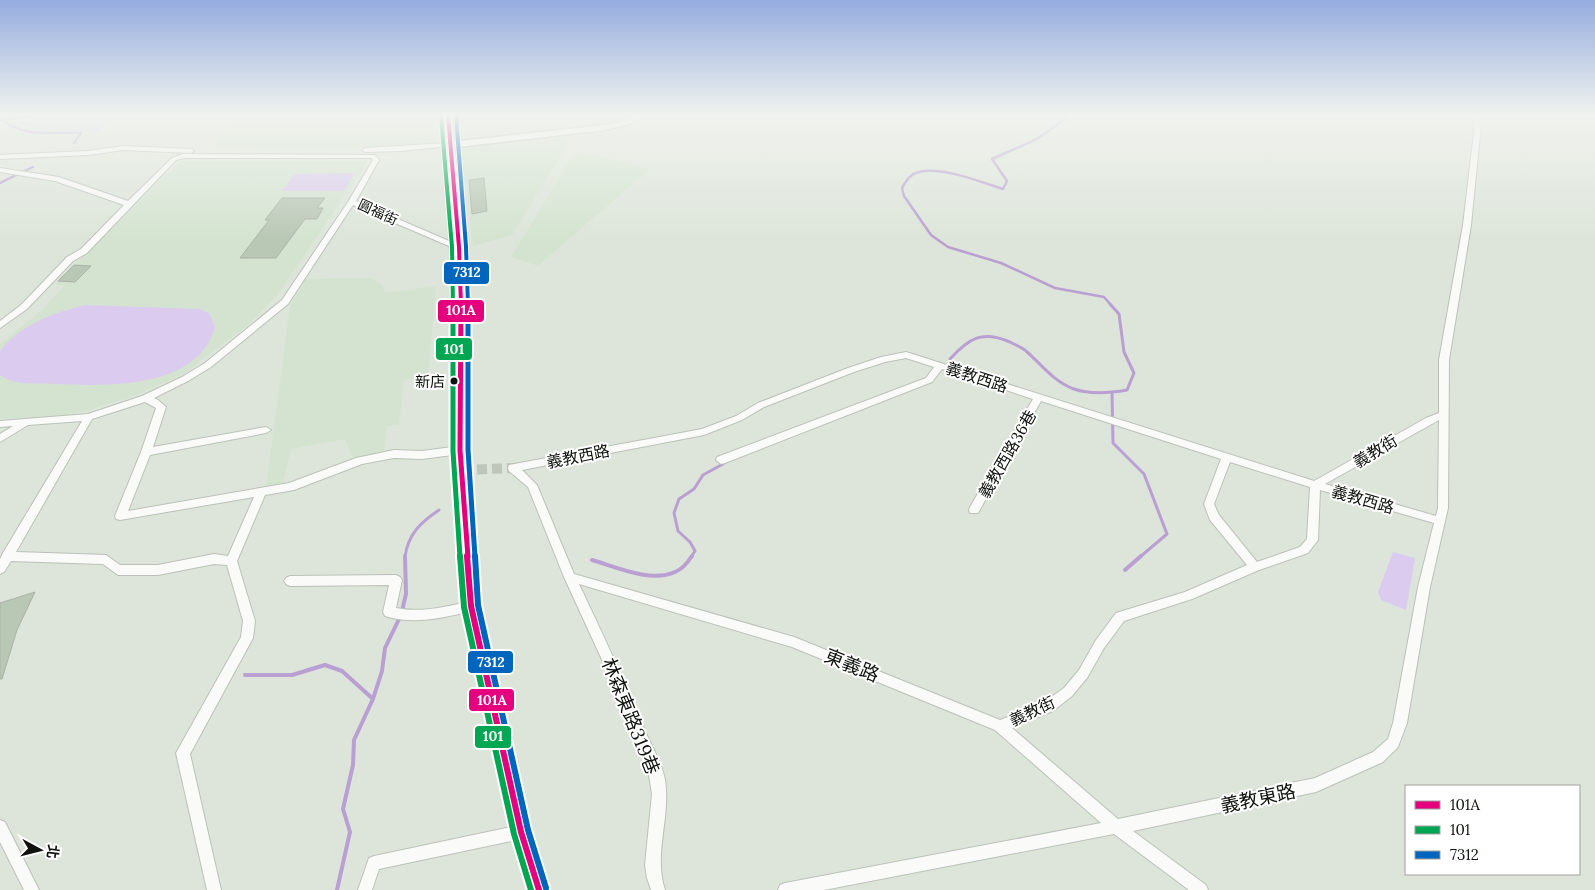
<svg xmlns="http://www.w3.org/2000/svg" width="1595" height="890" font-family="Lora,'Noto Sans TC',serif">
  <rect width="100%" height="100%" fill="#dde5da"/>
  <path fill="#d4e3d0" d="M 232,115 L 433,115 L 434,141 L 431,144 L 387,148 L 213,147 L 231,124 Z
    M 573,136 L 512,235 L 473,246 L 460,151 L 466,148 Z
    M 575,152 L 650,169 L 538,266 L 511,257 Z
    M 181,161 L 368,161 L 278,294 L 247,326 L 182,375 L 128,398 L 81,412 L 47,419 L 0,418 L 0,344 L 43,309 L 64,286 L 55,284 Z
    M 371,278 L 382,285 L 385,293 L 436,286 L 428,376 L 404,380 L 399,425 L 387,426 L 384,451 L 354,461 L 345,439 L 291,449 L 283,484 L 266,488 L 290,306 L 306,279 Z"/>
  <path fill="#dbcbee" d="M 48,115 L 110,115 L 98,133 L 33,128 L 17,124 Z
    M 355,173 L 344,191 L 282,191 L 295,174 Z
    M 85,305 L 199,309 L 209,313 L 215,327 C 197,390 107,386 55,384 C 38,383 14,386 0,375 L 0,351 C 21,324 53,313 85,305 Z
    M 1393,552 L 1415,558 L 1406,610 L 1381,600 L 1378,592 Z"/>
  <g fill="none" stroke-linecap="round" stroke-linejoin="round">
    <path stroke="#b99fd2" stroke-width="2.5" d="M 1071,115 L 1037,139 L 992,159 L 1007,181 L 1003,189 C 981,182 941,166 919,172 C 910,174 906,181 902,188 L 904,196 L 931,235 L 948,247 L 1001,263 L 1055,288 L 1104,297 L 1111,305
      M 1,120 L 38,115
      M 2,120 C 29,139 50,131 81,133 L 74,143
      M 0,183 L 33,167"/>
    <path stroke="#b99fd2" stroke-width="3" d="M 950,359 C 969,338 982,330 1010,342 C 1015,345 1022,347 1026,351 C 1042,365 1054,382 1074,389 C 1091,395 1110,393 1127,390 L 1134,373 L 1124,352 L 1119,314 L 1110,304
      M 1112,392 L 1113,443 L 1144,474 L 1167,534 L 1140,557
      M 405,557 C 408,534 421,522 439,510
      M 691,557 L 695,551 L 690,542 L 678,531 L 674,513 L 679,499 L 694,489 L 703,475 L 723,464"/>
    <path stroke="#b99fd2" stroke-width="4" d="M 592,560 C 616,567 651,583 675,572 C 683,569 688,562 692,556
      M 1125,570 L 1141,556
      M 402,611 L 406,594 L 405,556
      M 245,675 L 292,675 L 325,665 L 342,671 L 373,699
      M 337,890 L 350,832 L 343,809 L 353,765 L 354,740 L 373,699 L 382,671 L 385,648 L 400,617"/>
  </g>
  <path fill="#b9c7b5" stroke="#abb1a9" d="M 484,178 L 487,211 L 472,214 L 469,180 Z
    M 282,198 L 325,198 L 317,208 L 323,208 L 317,219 L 305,219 L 276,258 L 240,258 L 269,220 L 265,220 Z
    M 74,265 L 91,266 L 75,282 L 58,281 Z
    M 35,592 L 17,630 L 2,679 L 0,679 L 0,603 Z"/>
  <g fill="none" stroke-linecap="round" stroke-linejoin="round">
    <path stroke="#bec6bb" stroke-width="10" stroke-dasharray="10 5" stroke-linecap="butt" d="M 462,470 L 513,468"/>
    <defs>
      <path id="minor" d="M 1476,115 L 1482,115 L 1471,225 L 1449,360 L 1448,508 L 1430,587 L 1407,723 L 1398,747 L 1383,762 L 1316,792 L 1133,831 L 1206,885 L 1208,890 L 1189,890 L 1114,834 L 824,890 L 778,890 L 780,885 L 785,883 L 1101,823 L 995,730 L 792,647 L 579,584 C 602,633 625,681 645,731 C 652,747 662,763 665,780 C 671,818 653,853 665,890 L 651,890 L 647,878 L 645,865 L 652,794 L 648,769 L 609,675 L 564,577 L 528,487 L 509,471 L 508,468 L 509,465 L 702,429 L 736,416 L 758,403 L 848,368 L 881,357 L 906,352 L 1314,481 L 1426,418 L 1439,413 L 1439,360 L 1463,225 ZM 906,358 L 934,367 L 926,378 L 717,457 L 716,460 L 721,464 L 725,463 L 932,382 L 942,369 L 1033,399 L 970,507 L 969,510 L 970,513 L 978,513 L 1041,401 L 1221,459 L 1204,504 L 1210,520 L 1247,565 L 1185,592 L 1116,613 L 1096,640 L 1079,670 L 1064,688 L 1043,703 L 1000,720 L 794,637 L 574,574 L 537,485 L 522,470 L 704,435 L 742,420 L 764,407 L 854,372 L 885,362 ZM 1439,420 L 1438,508 L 1436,516 L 1325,484 ZM 1230,462 L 1310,487 L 1307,539 L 1300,547 L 1257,562 L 1219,515 L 1214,504 ZM 1320,490 L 1434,523 L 1418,587 L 1393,723 L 1388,739 L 1373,752 L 1315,778 L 1118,819 L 1012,728 L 1053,711 L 1072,696 L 1087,678 L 1104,648 L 1124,621 L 1192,599 L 1259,570 L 1308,553 L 1318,540 Z
        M 449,143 L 452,145 L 451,146 L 401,151 L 365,152 L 362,150 L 365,148 Z
        M 123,146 L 191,149 L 194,151 L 191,153 L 123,150 L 88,155 L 0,159 L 0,155 L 88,151 Z
        M 183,154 L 375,155 L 379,160 L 356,201 L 463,247 L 462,249 L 456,249 L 353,205 L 288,304 L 211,367 L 188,381 L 154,398 L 158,400 L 166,407 L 153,447 L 266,427 L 271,430 L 266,433 L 150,455 L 128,511 L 289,483 L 356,458 L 394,450 L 422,451 L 460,446 L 465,450 L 460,454 L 422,459 L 394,458 L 362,464 L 294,490 L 265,495 L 237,561 L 255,621 L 253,638 L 190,754 L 221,890 L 207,890 L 176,753 L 241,637 L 243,621 L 227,565 L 214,564 L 158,575 L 118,575 L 103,564 L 11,561 L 4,572 L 0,574 L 0,559 L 3,553 L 82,421 L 28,425 L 0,442 L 0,434 L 13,426 L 0,427 L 0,421 L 88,414 L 142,396 L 182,377 L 205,363 L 282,300 L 348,202 L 373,160 L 371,158 L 184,158 L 176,160 L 87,253 L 73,261 L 27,309 L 0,328 L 0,321 L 21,305 L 67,257 L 81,249 L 124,205 L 55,181 L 0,172 L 0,168 L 59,177 L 128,201 L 172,158 ZM 145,402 L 156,408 L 141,452 L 115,516 L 116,519 L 120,520 L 254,497 L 228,556 L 214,554 L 158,565 L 120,565 L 106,555 L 16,552 L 92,419 Z
        M 396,575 L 400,577 L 402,580 L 396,608 C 421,613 446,607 471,601 L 475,602 L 477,606 L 475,610 L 471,611 C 443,618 413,625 385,616 L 383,612 L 389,585 L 290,586 L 286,584 L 284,581 L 286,578 L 290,576 Z
        M 0,820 L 5,822 L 39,890 L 24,890 L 0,842 Z
        M 521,825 L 526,827 L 528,832 L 526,837 L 521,839 L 379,869 L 372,890 L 358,890 L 369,858 L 374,856 Z"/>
      <path id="tertiary" d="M 637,115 L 647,115 L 626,125 L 604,130 L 449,148 L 445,145 L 449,142 L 478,139 L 604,125 L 620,122 Z"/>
      <path id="secondary" d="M 444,115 L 452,115 L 464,247 L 468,347 L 467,450 L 479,606 L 531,832 L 549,890 L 529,890 L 511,832 L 463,606 L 453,450 L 456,347 L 454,247 Z"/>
    </defs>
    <use href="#minor" stroke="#bbc1b9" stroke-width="2"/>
    <use href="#tertiary" stroke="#bbc1b9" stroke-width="3"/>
    <use href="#secondary" stroke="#bbc1b9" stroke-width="2"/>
    <use href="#minor" fill="#fafbf9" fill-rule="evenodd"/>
    <use href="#tertiary" fill="#fafbf9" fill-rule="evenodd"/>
    <use href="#secondary" fill="#fafbf9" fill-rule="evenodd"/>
    <defs>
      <path id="bus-1-far2" d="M 448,115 L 459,247 L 461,305"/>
      <path id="bus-1-far1" d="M 461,304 L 460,450 L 468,557"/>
      <path id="bus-1" d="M 467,556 L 471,606 L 521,832 L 539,890"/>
      <path id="bus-2-far2" d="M 441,116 L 452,247 L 453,305"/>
      <path id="bus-2-far1" d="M 453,304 L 453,451 L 460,557"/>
      <path id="bus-2" d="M 460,556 L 464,607 L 514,834 L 531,890"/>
      <path id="bus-3-far2" d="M 456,115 L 466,247 L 468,305"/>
      <path id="bus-3-far1" d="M 468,304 L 468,450 L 475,557"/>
      <path id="bus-3" d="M 475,556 L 478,605 L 528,830 L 546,888"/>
    </defs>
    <use href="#bus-1-far2" stroke="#fff" stroke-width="6"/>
    <use href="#bus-1-far1" stroke="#fff" stroke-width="9"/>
    <use href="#bus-1" stroke="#fff" stroke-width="10"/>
    <use href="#bus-2-far2" stroke="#fff" stroke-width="6"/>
    <use href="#bus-2-far1" stroke="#fff" stroke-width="9"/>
    <use href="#bus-2" stroke="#fff" stroke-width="10"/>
    <use href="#bus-3-far2" stroke="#fff" stroke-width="6"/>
    <use href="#bus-3-far1" stroke="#fff" stroke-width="9"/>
    <use href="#bus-3" stroke="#fff" stroke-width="10"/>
    <use href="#bus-1-far2" stroke="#e5007d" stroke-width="4"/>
    <use href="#bus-1-far1" stroke="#e5007d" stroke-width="5"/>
    <use href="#bus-1" stroke="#e5007d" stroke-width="6"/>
    <use href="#bus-2-far2" stroke="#00a651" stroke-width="4"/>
    <use href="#bus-2-far1" stroke="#00a651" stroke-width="5"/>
    <use href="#bus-2" stroke="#00a651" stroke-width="6"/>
    <use href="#bus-3-far2" stroke="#0065bd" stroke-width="4"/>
    <use href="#bus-3-far1" stroke="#0065bd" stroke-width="5"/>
    <use href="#bus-3" stroke="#0065bd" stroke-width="6"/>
  </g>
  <linearGradient id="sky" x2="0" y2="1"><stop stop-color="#95acdf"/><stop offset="0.48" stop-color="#f0f3ee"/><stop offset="1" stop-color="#f0f3ee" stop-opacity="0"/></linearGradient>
  <rect width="1595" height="239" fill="url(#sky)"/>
  <circle fill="#0e130d" stroke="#fff" stroke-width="2" cx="454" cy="381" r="4.5"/>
  <g text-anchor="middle" stroke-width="4" stroke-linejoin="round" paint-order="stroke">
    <g font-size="14" fill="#0e130d" stroke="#fff">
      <text transform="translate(378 212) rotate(25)" y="5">圓福街</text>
    </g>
    <g font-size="15" fill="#0e130d" stroke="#fff" text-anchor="end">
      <text x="445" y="387">新店</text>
    </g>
    <g font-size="16" fill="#0e130d" stroke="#fff">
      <text transform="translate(977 377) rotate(18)" y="6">義教西路</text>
      <text transform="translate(1375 451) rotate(-31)" y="6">義教街</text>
      <text transform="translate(1007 454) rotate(-60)" y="6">義教西路36巷</text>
      <text transform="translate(578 456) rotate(-11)" y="6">義教西路</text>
      <text transform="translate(1363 499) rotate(16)" y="6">義教西路</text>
      <text transform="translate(1032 711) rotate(-25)" y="6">義教街</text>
    </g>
    <g font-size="19" fill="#0e130d" stroke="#fff">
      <text transform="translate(852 665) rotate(22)" y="7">東義路</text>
      <text transform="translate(631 716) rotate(68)" y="7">林森東路319巷</text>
      <text transform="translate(1258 798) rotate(-12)" y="7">義教東路</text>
    </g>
  </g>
  <g stroke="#fff" stroke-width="2">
    <rect x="443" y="261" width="47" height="24" rx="5" fill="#0065bd"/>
    <rect x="437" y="299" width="48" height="24" rx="5" fill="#e5007d"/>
    <rect x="435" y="337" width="38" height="24" rx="5" fill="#00a651"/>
    <rect x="467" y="650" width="47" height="24" rx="5" fill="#0065bd"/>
    <rect x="468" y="688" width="47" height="24" rx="5" fill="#e5007d"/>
    <rect x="474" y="725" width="38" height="24" rx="5" fill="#00a651"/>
  </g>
  <g font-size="14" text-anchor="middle" font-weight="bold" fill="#fff">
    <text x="467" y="277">7312</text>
    <text x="461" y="315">101A</text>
    <text x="454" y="354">101</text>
    <text x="491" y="667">7312</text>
    <text x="492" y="705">101A</text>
    <text x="493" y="741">101</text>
  </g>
  <rect x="1405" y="785" width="175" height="90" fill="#ffffff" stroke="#9fa19e"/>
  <rect x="1415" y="801" width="25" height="8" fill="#e5007d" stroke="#9fa19e"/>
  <text x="1450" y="810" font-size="15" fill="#0e130d">101A</text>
  <rect x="1415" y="826" width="25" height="8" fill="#00a651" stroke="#9fa19e"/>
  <text x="1450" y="835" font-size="15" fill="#0e130d">101</text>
  <rect x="1415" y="851" width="25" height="8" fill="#0065bd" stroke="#9fa19e"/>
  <text x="1450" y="860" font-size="15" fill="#0e130d">7312</text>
  <g transform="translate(40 850) rotate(97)" stroke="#ffffff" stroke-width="4" paint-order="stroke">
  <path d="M0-4L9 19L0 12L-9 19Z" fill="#0e130d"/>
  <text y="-8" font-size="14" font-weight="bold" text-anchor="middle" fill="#0e130d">北</text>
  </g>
</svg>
